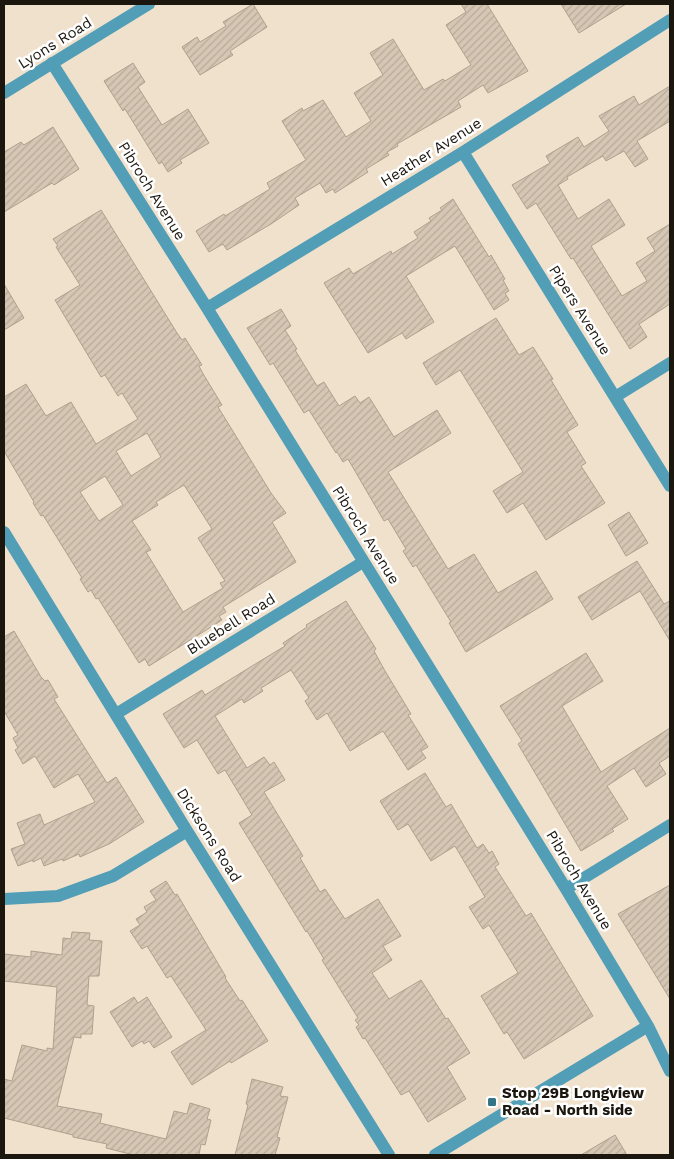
<svg xmlns="http://www.w3.org/2000/svg" width="674" height="1159" font-family="'Work Sans',sans-serif">
  <defs>
    <pattern id="building-hatch" width="6" height="6" patternUnits="userSpaceOnUse" patternTransform="scale(1.25)"><rect width="6" height="6" fill="#d6c7b4"/><path d="M-1 1l2-2M0 6l6-6M5 7l2-2" fill="none" stroke="#b7aa9a"/></pattern>
  </defs>
  <rect width="100%" height="100%" fill="#f0e1cd"/>
  <path fill="url(#building-hatch)" stroke="#aea08d" fill-rule="evenodd" d="M 253,4 L 267,27 L 230,51 L 233,55 L 200,75 L 182,47 L 197,37 L 200,42 L 226,26 L 223,22 Z
    M 461,4 L 487,4 L 528,71 L 488,93 L 483,85 L 458,101 L 461,107 L 397,144 L 398,146 L 387,152 L 389,155 L 366,169 L 368,172 L 335,193 L 333,189 L 326,193 L 320,183 L 295,198 L 299,205 L 271,224 L 227,250 L 223,244 L 209,252 L 196,231 L 224,214 L 225,216 L 270,189 L 267,183 L 306,160 L 282,121 L 302,108 L 303,111 L 323,100 L 346,137 L 371,121 L 354,93 L 383,75 L 370,53 L 393,39 L 424,90 L 443,79 L 445,81 L 471,65 L 446,25 L 466,12 Z
    M 561,4 L 626,4 L 579,33 Z
    M 133,63 L 145,82 L 138,87 L 162,125 L 188,109 L 209,143 L 180,160 L 182,163 L 168,172 L 162,162 L 159,164 L 125,109 L 123,111 L 104,81 Z
    M 670,86 L 670,121 L 637,141 L 648,159 L 635,167 L 624,151 L 606,161 L 603,156 L 567,177 L 568,179 L 558,185 L 578,219 L 609,199 L 625,225 L 591,246 L 622,296 L 647,281 L 636,263 L 655,251 L 647,238 L 670,224 L 670,304 L 639,324 L 647,337 L 630,349 L 573,258 L 571,259 L 536,203 L 527,209 L 512,185 L 550,163 L 546,156 L 578,137 L 584,147 L 609,131 L 599,116 L 634,96 L 639,105 Z
    M 53,127 L 79,169 L 54,185 L 52,183 L 4,212 L 4,152 L 21,142 L 24,145 Z
    M 453,199 L 489,257 L 491,255 L 505,279 L 503,280 L 509,291 L 505,293 L 509,300 L 494,310 L 455,246 L 406,276 L 434,322 L 406,339 L 402,333 L 368,353 L 324,283 L 349,268 L 353,274 L 391,251 L 392,254 L 418,238 L 414,232 L 431,221 L 429,218 L 442,210 L 440,208 Z
    M 101,210 L 177,333 L 182,340 L 185,338 L 202,365 L 199,366 L 202,372 L 222,405 L 218,407 L 271,493 L 286,513 L 272,522 L 296,562 L 223,607 L 226,612 L 219,616 L 222,620 L 149,666 L 145,659 L 139,663 L 98,598 L 96,599 L 91,590 L 88,592 L 80,579 L 82,578 L 43,515 L 41,516 L 33,503 L 34,502 L 4,451 L 4,397 L 26,384 L 46,416 L 71,402 L 96,444 L 138,419 L 122,393 L 118,396 L 105,375 L 101,377 L 55,300 L 80,285 L 56,247 L 58,246 L 53,239 ZM 147,433 L 161,457 L 131,476 L 116,451 ZM 105,476 L 123,505 L 99,521 L 80,492 ZM 184,485 L 212,529 L 198,538 L 225,581 L 220,583 L 223,588 L 183,612 L 146,552 L 151,550 L 132,521 L 158,505 L 156,502 Z
    M 4,284 L 24,318 L 4,330 Z
    M 281,309 L 291,326 L 285,330 L 297,349 L 295,350 L 317,386 L 324,382 L 339,406 L 355,396 L 360,403 L 369,397 L 394,437 L 437,410 L 451,433 L 388,472 L 448,569 L 474,554 L 498,593 L 536,571 L 553,599 L 466,652 L 449,623 L 451,622 L 416,565 L 413,567 L 403,551 L 406,549 L 388,519 L 384,521 L 348,459 L 343,462 L 337,452 L 336,453 L 309,410 L 304,413 L 273,363 L 270,365 L 247,328 Z
    M 496,318 L 519,355 L 533,347 L 553,379 L 551,380 L 578,425 L 567,432 L 586,463 L 581,466 L 605,503 L 546,540 L 523,503 L 507,513 L 493,491 L 523,472 L 460,370 L 436,385 L 423,363 Z
    M 629,512 L 648,543 L 626,556 L 608,525 Z
    M 637,561 L 664,604 L 670,601 L 670,641 L 640,591 L 592,620 L 578,597 Z
    M 346,601 L 376,649 L 374,651 L 385,671 L 411,714 L 408,715 L 428,747 L 421,751 L 426,758 L 408,770 L 383,731 L 350,751 L 327,713 L 317,720 L 305,701 L 309,698 L 291,670 L 261,688 L 263,691 L 244,703 L 242,699 L 215,716 L 247,768 L 264,757 L 270,765 L 274,762 L 285,780 L 264,792 L 303,856 L 300,858 L 320,892 L 325,889 L 345,919 L 378,899 L 401,936 L 383,946 L 392,960 L 372,973 L 389,999 L 421,980 L 446,1019 L 448,1018 L 470,1053 L 447,1067 L 466,1099 L 428,1122 L 409,1091 L 401,1095 L 365,1038 L 363,1039 L 356,1027 L 359,1025 L 355,1020 L 358,1018 L 322,960 L 324,959 L 307,931 L 306,932 L 239,823 L 252,815 L 225,770 L 218,774 L 197,740 L 184,748 L 163,714 L 202,690 L 205,695 L 257,663 L 285,646 L 283,643 L 307,627 L 306,625 Z
    M 14,631 L 41,677 L 45,681 L 48,680 L 58,697 L 54,699 L 107,783 L 116,777 L 144,822 L 109,844 L 80,857 L 79,854 L 63,861 L 62,859 L 44,866 L 41,858 L 33,862 L 33,860 L 18,866 L 11,849 L 25,844 L 17,823 L 40,814 L 44,825 L 95,802 L 78,774 L 54,788 L 35,756 L 23,764 L 15,750 L 18,748 L 13,738 L 18,735 L 4,711 L 4,637 Z
    M 586,653 L 603,681 L 562,706 L 601,772 L 670,728 L 670,756 L 659,763 L 666,774 L 646,787 L 634,768 L 607,786 L 628,819 L 612,829 L 614,831 L 581,851 L 518,744 L 522,741 L 500,706 Z
    M 425,773 L 446,807 L 451,804 L 477,848 L 483,844 L 489,853 L 492,851 L 499,864 L 495,867 L 526,916 L 531,913 L 593,1016 L 524,1059 L 507,1032 L 504,1034 L 481,996 L 518,973 L 489,925 L 483,929 L 469,907 L 485,897 L 455,846 L 431,861 L 408,824 L 398,830 L 380,801 Z
    M 166,881 L 175,895 L 177,894 L 226,977 L 225,978 L 240,1001 L 242,1000 L 268,1041 L 231,1063 L 230,1061 L 192,1085 L 171,1052 L 206,1030 L 171,976 L 167,978 L 147,946 L 142,949 L 130,931 L 140,925 L 136,919 L 147,912 L 144,907 L 156,900 L 150,891 Z
    M 670,885 L 670,999 L 618,914 Z
    M 72,932 L 90,933 L 89,940 L 102,941 L 99,976 L 89,976 L 87,1005 L 94,1006 L 92,1034 L 81,1034 L 81,1038 L 74,1037 L 57,1106 L 102,1114 L 100,1123 L 166,1139 L 174,1111 L 187,1114 L 190,1103 L 210,1109 L 207,1119 L 211,1120 L 205,1145 L 201,1144 L 199,1155 L 134,1155 L 106,1148 L 107,1144 L 73,1137 L 73,1135 L 4,1118 L 4,1079 L 12,1081 L 22,1045 L 47,1051 L 47,1048 L 53,1049 L 57,987 L 4,981 L 4,954 L 31,957 L 31,951 L 62,955 L 63,938 L 71,939 Z
    M 134,997 L 138,1003 L 147,997 L 172,1037 L 154,1048 L 149,1041 L 144,1044 L 142,1041 L 132,1047 L 110,1012 Z
    M 252,1079 L 283,1087 L 280,1096 L 288,1097 L 277,1137 L 280,1138 L 275,1155 L 235,1155 L 248,1105 L 246,1104 Z
    M 615,1135 L 627,1155 L 581,1155 Z"/>
  <g fill="none" stroke-linecap="round" stroke-linejoin="round">
    <path stroke="#519eb6" stroke-width="12" d="M 52,63 L 207,308 L 566,889 L 648,1026 L 670,1071
      M 463,152 L 670,486
      M 207,308 L 463,152 L 670,20
      M 615,397 L 670,363
      M 4,532 L 187,831 L 389,1155
      M 116,714 L 363,562
      M 566,889 L 670,825
      M 4,899 L 58,896 L 113,876 L 187,831
      M 435,1155 L 648,1026"/>
    <path stroke="#519eb6" stroke-width="12" d="M 4,93 L 149,4"/>
  </g>
  <rect fill="#337487" stroke="#fff" stroke-width="2" x="487" y="1097" width="10" height="10" rx="2.5"/>
  <g text-anchor="middle" stroke-width="5" stroke-linejoin="round" paint-order="stroke">
    <g font-size="15" fill="#1b160e" stroke="#fff">
      <text transform="translate(55 43) rotate(-32)" y="5">Lyons Road</text>
      <text transform="translate(431 152) rotate(-32)" y="5">Heather Avenue</text>
      <text transform="translate(152 191) rotate(58)" y="5">Pibroch Avenue</text>
      <text transform="translate(580 310) rotate(58)" y="5">Pipers Avenue</text>
      <text transform="translate(366 535) rotate(58)" y="5">Pibroch Avenue</text>
      <text transform="translate(231 624) rotate(-32)" y="5">Bluebell Road</text>
      <text transform="translate(209 835) rotate(58)" y="5">Dicksons Road</text>
      <text transform="translate(579 880) rotate(59)" y="5">Pibroch Avenue</text>
    </g>
    <g font-size="15" font-weight="bold" fill="#1b160e" stroke="#fff" text-anchor="start">
      <text x="502" y="1098">Stop 29B Longview<tspan x="502" dy="17">Road - North side</tspan></text>
    </g>
  </g>
  <rect width="674" height="1159" fill="none" stroke="#1b160e" stroke-width="10"/>
</svg>
